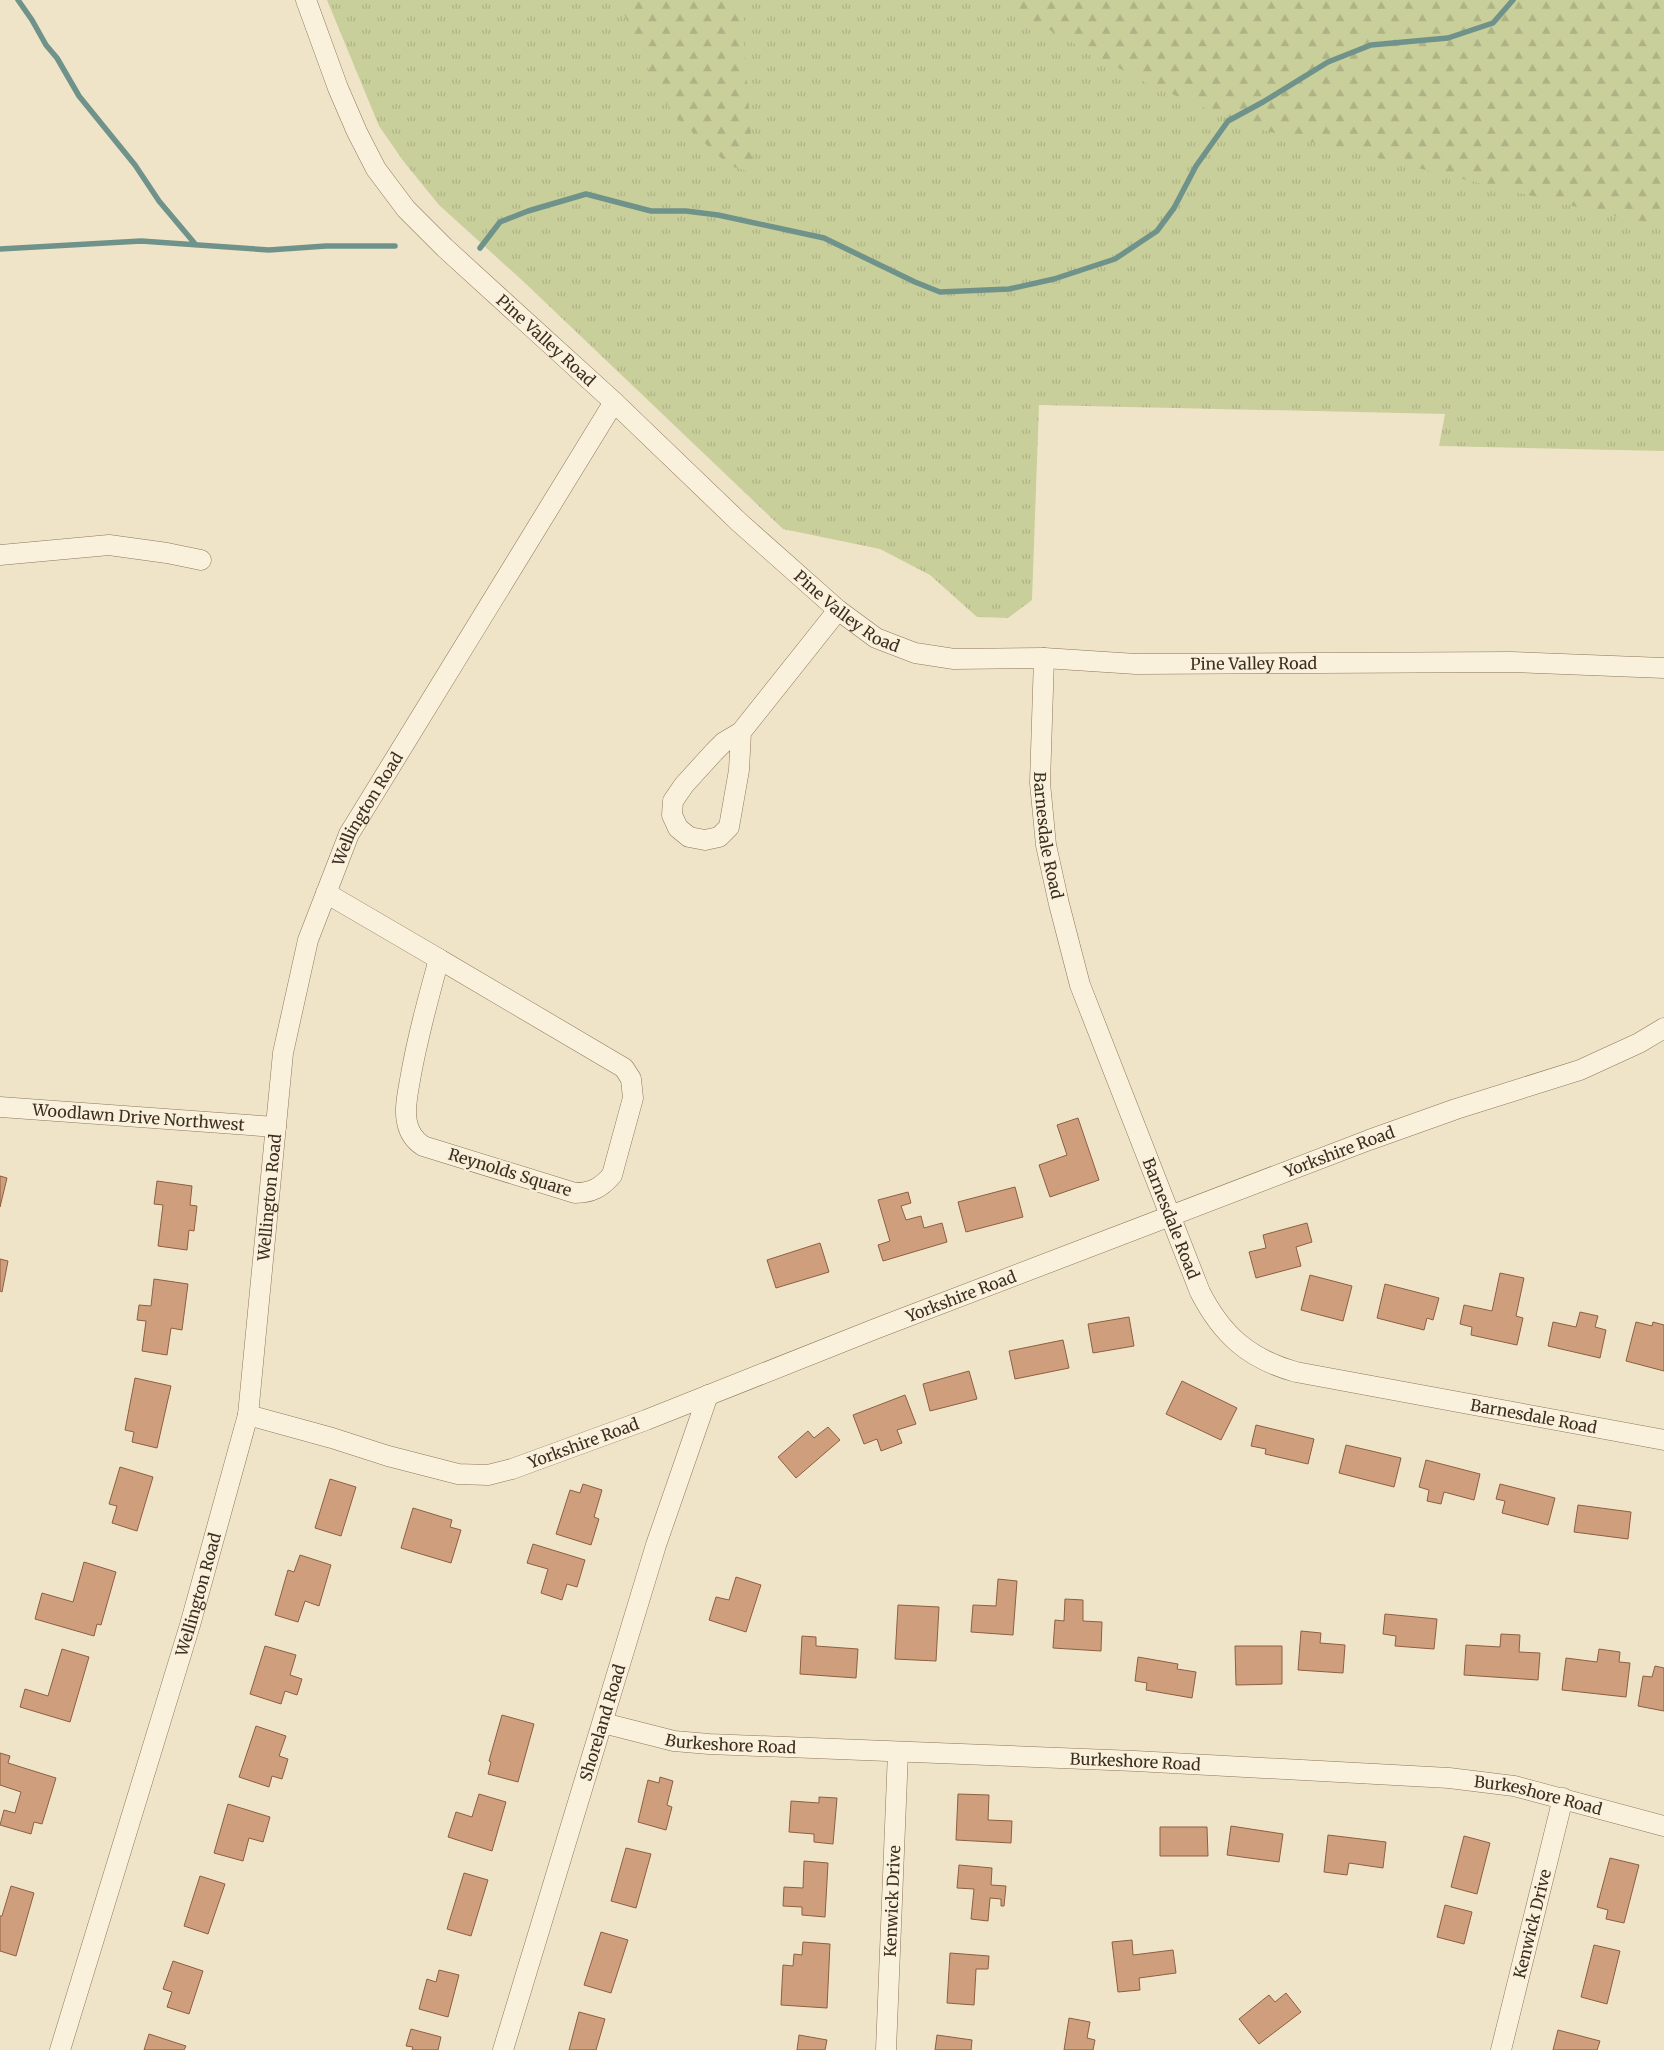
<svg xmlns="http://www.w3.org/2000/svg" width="1664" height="2050" font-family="Merriweather,serif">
  <defs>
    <pattern id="grass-tufts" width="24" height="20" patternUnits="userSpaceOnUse" patternTransform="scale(1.25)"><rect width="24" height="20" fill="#c9cf9b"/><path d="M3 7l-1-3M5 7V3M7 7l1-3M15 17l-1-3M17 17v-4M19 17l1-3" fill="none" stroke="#aeb285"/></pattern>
    <pattern id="forest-firs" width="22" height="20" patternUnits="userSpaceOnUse" patternTransform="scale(1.25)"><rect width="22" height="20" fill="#c9cf9b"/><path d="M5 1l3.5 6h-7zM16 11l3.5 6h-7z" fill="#aeb285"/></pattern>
  </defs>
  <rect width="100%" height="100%" fill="#f0e4c8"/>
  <path fill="url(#grass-tufts)" d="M 327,0 L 1664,0 L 1664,451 L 1439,446 L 1445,414 L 1039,405 L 1032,600 L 1008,618 L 977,617 L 930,575 L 880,549 L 783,529 L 525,283 L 439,205 L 404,162 L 379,126 Z"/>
  <path fill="url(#forest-firs)" d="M 618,0 L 744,0 L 744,43 L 754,173 L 730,166 L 677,118 L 657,89 Z
    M 995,0 L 1664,0 L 1664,224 L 1622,218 L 1247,126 L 1146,83 Z"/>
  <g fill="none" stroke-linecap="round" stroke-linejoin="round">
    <path stroke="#6f938a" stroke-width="5.5" d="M 18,0 L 32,20 L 46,45 L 57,58 L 79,96 L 135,165 L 159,201 L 196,245
      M 480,248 L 500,222 L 528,211 L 586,194 L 651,211 L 686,211 L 718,215 L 824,238 L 915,282 L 940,292 L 1009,289 L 1054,279 L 1115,259 L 1157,231 L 1174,208 L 1196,166 L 1228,121 L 1263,102 L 1328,62 L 1371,45 L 1448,38 L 1493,23 L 1513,0
      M 0,249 L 141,241 L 269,250 L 326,246 L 395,246"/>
  </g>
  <path fill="#cf9f7d" stroke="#8d5f41" d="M 1078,1118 L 1099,1180 L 1050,1197 L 1039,1165 L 1067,1155 L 1057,1125 Z
    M 0,1176 L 7,1178 L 0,1207 Z
    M 157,1181 L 192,1186 L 190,1205 L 197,1206 L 194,1231 L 189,1230 L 187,1250 L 158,1246 L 163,1205 L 154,1204 Z
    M 1015,1187 L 1023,1217 L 966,1232 L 958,1202 Z
    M 908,1192 L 911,1203 L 901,1206 L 906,1220 L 921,1216 L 924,1228 L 942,1223 L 947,1242 L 883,1261 L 878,1245 L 890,1241 L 878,1200 Z
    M 1307,1223 L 1312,1242 L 1296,1247 L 1301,1266 L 1256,1278 L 1249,1252 L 1266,1248 L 1263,1235 Z
    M 820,1243 L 829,1272 L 776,1288 L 767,1260 Z
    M 0,1259 L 8,1261 L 2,1292 L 0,1291 Z
    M 1500,1273 L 1524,1278 L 1516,1316 L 1523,1318 L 1517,1345 L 1471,1335 L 1472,1327 L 1460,1324 L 1464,1305 L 1492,1311 Z
    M 1310,1275 L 1352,1286 L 1343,1321 L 1301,1310 Z
    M 154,1279 L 188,1284 L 182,1330 L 171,1328 L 167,1355 L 142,1351 L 146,1321 L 137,1320 L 139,1305 L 151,1306 Z
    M 1385,1284 L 1439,1298 L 1433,1320 L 1427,1318 L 1424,1330 L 1377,1318 Z
    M 1580,1312 L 1598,1316 L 1595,1327 L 1606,1330 L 1600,1358 L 1548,1346 L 1553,1322 L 1576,1327 Z
    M 1129,1317 L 1134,1346 L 1093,1353 L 1088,1324 Z
    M 1636,1322 L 1652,1326 L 1653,1322 L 1664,1325 L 1664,1371 L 1626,1361 Z
    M 1063,1340 L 1069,1368 L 1015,1379 L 1009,1351 Z
    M 969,1371 L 977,1399 L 930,1411 L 923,1384 Z
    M 135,1378 L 171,1386 L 157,1448 L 132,1442 L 134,1432 L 125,1430 Z
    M 1182,1381 L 1237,1408 L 1221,1440 L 1166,1414 Z
    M 905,1395 L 916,1424 L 897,1430 L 902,1443 L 881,1451 L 877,1439 L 864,1444 L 853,1415 Z
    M 1256,1425 L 1314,1439 L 1308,1464 L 1265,1454 L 1266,1449 L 1251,1446 Z
    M 828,1427 L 840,1440 L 796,1478 L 778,1457 L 808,1431 L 814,1438 Z
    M 1346,1445 L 1401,1458 L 1394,1487 L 1339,1473 Z
    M 1426,1460 L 1480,1474 L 1474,1500 L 1444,1492 L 1441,1504 L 1427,1501 L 1429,1490 L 1419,1487 Z
    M 120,1467 L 153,1477 L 137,1531 L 112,1523 L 117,1506 L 109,1504 Z
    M 330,1479 L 356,1487 L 341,1536 L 315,1528 Z
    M 583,1484 L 602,1490 L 594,1517 L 599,1519 L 591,1545 L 556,1534 L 570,1490 L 580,1493 Z
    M 1500,1484 L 1555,1498 L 1548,1525 L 1502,1513 L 1505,1501 L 1496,1499 Z
    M 1578,1505 L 1631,1512 L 1628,1539 L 1574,1532 Z
    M 413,1508 L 452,1520 L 450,1527 L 461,1530 L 451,1563 L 401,1548 Z
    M 533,1544 L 585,1560 L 577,1587 L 567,1584 L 562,1600 L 541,1593 L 548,1569 L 527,1563 Z
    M 300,1555 L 331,1565 L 319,1606 L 305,1601 L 298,1622 L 275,1615 L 288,1570 L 294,1572 Z
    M 84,1562 L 116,1572 L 101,1625 L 97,1624 L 94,1636 L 35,1619 L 42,1593 L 73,1602 Z
    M 736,1577 L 761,1585 L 746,1632 L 709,1620 L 716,1597 L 729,1600 Z
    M 998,1579 L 1017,1581 L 1013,1635 L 971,1632 L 973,1605 L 996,1606 Z
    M 1065,1599 L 1083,1600 L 1083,1621 L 1102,1622 L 1101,1651 L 1053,1648 L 1055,1620 L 1064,1621 Z
    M 898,1605 L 939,1607 L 936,1661 L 895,1659 Z
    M 1385,1614 L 1437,1619 L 1434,1649 L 1395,1646 L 1396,1636 L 1383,1634 Z
    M 1301,1631 L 1321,1633 L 1320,1643 L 1345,1645 L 1343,1673 L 1298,1670 Z
    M 1501,1634 L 1520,1635 L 1519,1652 L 1540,1653 L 1538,1680 L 1464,1675 L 1466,1645 L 1500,1647 Z
    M 802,1636 L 816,1637 L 816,1646 L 858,1649 L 856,1678 L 800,1674 Z
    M 265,1646 L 296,1655 L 290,1675 L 302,1679 L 297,1695 L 285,1691 L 281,1704 L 250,1694 Z
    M 1235,1646 L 1282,1646 L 1282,1684 L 1236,1685 Z
    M 62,1649 L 89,1657 L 70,1722 L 20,1707 L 25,1689 L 48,1696 Z
    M 1599,1649 L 1620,1652 L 1619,1662 L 1630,1663 L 1626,1697 L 1562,1690 L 1566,1658 L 1597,1662 Z
    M 1138,1657 L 1178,1664 L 1177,1669 L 1196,1672 L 1192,1698 L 1146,1690 L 1147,1683 L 1135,1681 Z
    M 1655,1666 L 1664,1668 L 1664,1711 L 1638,1706 L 1643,1676 L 1652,1677 Z
    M 502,1715 L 534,1724 L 518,1782 L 488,1774 L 491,1762 L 489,1761 Z
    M 256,1726 L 286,1736 L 279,1756 L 288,1759 L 282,1779 L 272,1776 L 269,1787 L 239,1777 Z
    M 0,1753 L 10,1756 L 8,1763 L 56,1778 L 42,1824 L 34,1822 L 31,1834 L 0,1825 L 4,1810 L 15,1813 L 21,1792 L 0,1785 Z
    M 660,1777 L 673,1781 L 667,1805 L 672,1807 L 666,1830 L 638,1822 L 648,1780 L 659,1783 Z
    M 479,1794 L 506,1802 L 492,1851 L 448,1837 L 456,1812 L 472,1817 Z
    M 958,1794 L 989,1795 L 988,1820 L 1012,1821 L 1011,1843 L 956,1840 Z
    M 819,1797 L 837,1798 L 833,1844 L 814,1842 L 814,1834 L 789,1832 L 791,1801 L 819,1803 Z
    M 228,1804 L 270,1817 L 263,1842 L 249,1838 L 243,1861 L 214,1853 Z
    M 1231,1826 L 1283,1834 L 1279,1862 L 1227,1855 Z
    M 1160,1827 L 1207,1827 L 1208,1856 L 1160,1856 Z
    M 1328,1835 L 1386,1842 L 1383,1868 L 1349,1863 L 1347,1875 L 1324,1872 Z
    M 1464,1836 L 1490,1843 L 1477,1894 L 1451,1887 Z
    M 626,1848 L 651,1854 L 636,1908 L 611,1901 Z
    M 1610,1858 L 1639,1865 L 1624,1923 L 1606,1919 L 1608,1910 L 1597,1907 Z
    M 804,1861 L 828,1863 L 825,1917 L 802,1915 L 802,1907 L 783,1906 L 784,1887 L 803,1888 Z
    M 959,1865 L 992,1868 L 991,1885 L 1006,1886 L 1004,1906 L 1001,1906 L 1001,1899 L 990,1898 L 988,1921 L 971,1919 L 974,1889 L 957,1888 Z
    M 464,1873 L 488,1880 L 471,1936 L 447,1929 Z
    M 200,1876 L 225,1884 L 208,1934 L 184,1926 Z
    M 11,1886 L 34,1893 L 16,1956 L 0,1951 L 0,1916 L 2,1916 Z
    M 1445,1905 L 1472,1912 L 1464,1944 L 1437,1937 Z
    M 601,1932 L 628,1940 L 611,1993 L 584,1985 Z
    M 1132,1940 L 1133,1955 L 1173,1950 L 1176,1973 L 1139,1978 L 1140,1990 L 1118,1992 L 1112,1942 Z
    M 803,1942 L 830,1944 L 827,2008 L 781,2005 L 783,1965 L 793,1966 L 794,1954 L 802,1955 Z
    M 1594,1945 L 1620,1951 L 1607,2004 L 1581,1997 Z
    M 950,1953 L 989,1956 L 988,1969 L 976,1969 L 974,2005 L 947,2003 Z
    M 173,1961 L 203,1971 L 189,2014 L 167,2007 L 172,1992 L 163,1989 Z
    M 439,1970 L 459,1975 L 448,2017 L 419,2009 L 427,1979 L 436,1982 Z
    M 1286,1993 L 1301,2012 L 1259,2044 L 1239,2019 L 1269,1995 L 1275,2002 Z
    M 579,2012 L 605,2019 L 596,2050 L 569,2050 Z
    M 1069,2018 L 1090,2022 L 1087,2038 L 1095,2040 L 1093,2050 L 1064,2050 Z
    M 411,2029 L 441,2037 L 438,2050 L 412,2050 L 413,2047 L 406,2046 Z
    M 1558,2030 L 1600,2041 L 1597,2050 L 1553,2050 Z
    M 149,2034 L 186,2046 L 184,2050 L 144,2050 Z
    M 799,2035 L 827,2040 L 825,2050 L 797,2050 Z
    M 937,2035 L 972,2040 L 971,2050 L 935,2050 Z"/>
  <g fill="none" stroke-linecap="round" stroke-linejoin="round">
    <defs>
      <g id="minor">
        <path id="s1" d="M 306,0 L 338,88 L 357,132 L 376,169 L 406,209 L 445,248 L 614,402 L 740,523 L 838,610 L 876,638 L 915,653 L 954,659 L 1044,658 L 1136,664 L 1511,662 L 1664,668"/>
        <path d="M 0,555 L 109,545 L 167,553 L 201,560"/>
        <path id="s2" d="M 1044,658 L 1040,783 L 1046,845 L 1059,904 L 1080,985 L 1200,1292 C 1222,1335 1249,1359 1296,1372 L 1664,1440"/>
        <path d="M 741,732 L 724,742 L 714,752 L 684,785 L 673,801 L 672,815 L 678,828 L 689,837 L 705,840 L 719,837 L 729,827 L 739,770 L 741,732 L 838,610"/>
        <path d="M 326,893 L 439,959"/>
        <path d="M 439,959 L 624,1068 L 631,1079 L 633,1098 L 612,1175 C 601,1188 591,1193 575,1193 L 423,1146 C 414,1140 409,1133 407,1122 C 404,1109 408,1092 410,1080 C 417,1039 428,999 439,959 Z"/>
        <path id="s3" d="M 0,1107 L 276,1127"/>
        <path id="s4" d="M 248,1415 L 332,1438 L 388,1456 L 458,1474 L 488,1475 L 512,1469 L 646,1420 L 875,1329 L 1369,1140 L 1456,1109 L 1580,1070 L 1639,1043 L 1664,1028"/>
        <path id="s5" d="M 603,1723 L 674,1741 L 709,1744 L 1135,1761 L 1449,1778 L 1514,1786 L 1664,1826"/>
        <path id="s6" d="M 60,2050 L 190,1625 L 248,1415 L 283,1053 L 308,940 L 349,834 L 614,402"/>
        <path id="s7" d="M 503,2050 L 656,1545 L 708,1395"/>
        <path id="s8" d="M 886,2050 L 898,1752"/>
        <path id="s9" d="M 1501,2050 L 1563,1798"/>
      </g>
    </defs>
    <use href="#minor" stroke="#8d765c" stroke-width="21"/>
    <use href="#minor" stroke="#faf1dc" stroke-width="20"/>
  </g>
  <g text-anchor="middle" stroke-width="4.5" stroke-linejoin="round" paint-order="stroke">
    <g font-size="16" fill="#3d2e20" stroke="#f7eed8">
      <text dy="6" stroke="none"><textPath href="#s1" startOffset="425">Pine Valley Road</textPath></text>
      <text dy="6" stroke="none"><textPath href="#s1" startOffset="831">Pine Valley Road</textPath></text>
      <text dy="6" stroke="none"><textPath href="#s1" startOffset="1251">Pine Valley Road</textPath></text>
      <text dy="6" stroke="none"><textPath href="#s6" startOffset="1286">Wellington Road</textPath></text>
      <text dy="6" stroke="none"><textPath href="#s2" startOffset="178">Barnesdale Road</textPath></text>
      <text dy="6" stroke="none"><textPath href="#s3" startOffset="139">Woodlawn Drive Northwest</textPath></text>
      <text dy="6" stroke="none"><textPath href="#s4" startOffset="1159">Yorkshire Road</textPath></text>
      <text transform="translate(510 1172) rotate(17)" y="6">Reynolds Square</text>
      <text dy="6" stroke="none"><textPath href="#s6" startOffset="881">Wellington Road</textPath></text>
      <text dy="6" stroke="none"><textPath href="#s2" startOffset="582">Barnesdale Road</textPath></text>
      <text dy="6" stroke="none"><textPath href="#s4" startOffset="754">Yorkshire Road</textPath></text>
      <text dy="6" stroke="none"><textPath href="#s2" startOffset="1032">Barnesdale Road</textPath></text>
      <text dy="6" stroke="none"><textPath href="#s4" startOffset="349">Yorkshire Road</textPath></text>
      <text dy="6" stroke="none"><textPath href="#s6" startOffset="476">Wellington Road</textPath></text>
      <text dy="6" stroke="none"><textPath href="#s7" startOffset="342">Shoreland Road</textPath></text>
      <text dy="6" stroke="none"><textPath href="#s5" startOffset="130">Burkeshore Road</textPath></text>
      <text dy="6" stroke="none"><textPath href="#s5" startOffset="535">Burkeshore Road</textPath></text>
      <text dy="6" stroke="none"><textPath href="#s5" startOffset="940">Burkeshore Road</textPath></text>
      <text dy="6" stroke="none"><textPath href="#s8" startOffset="149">Kenwick Drive</textPath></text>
      <text dy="6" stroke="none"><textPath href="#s9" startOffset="130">Kenwick Drive</textPath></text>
    </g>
  </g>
</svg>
